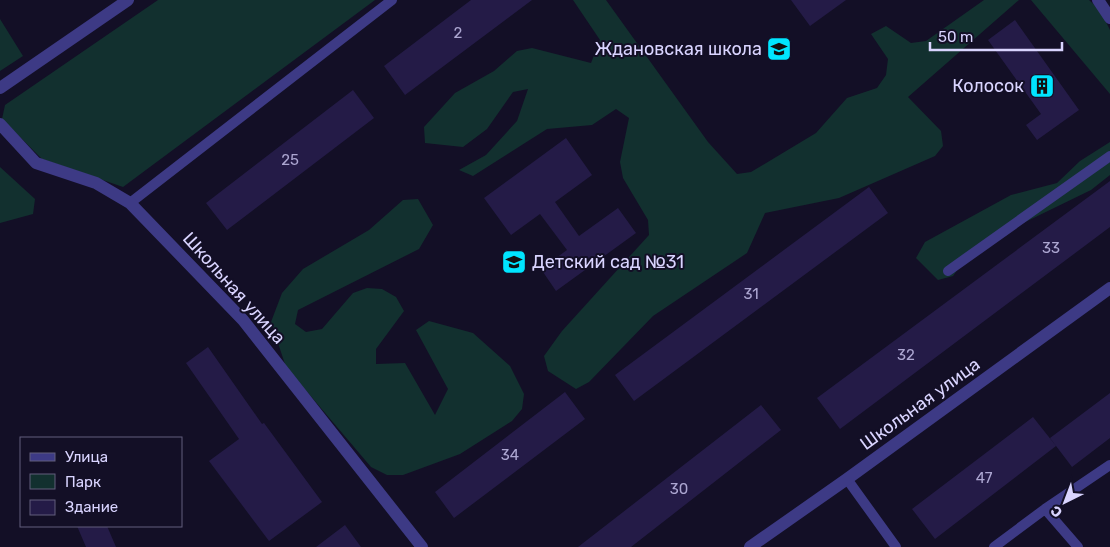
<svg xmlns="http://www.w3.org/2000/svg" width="1110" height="547" font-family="Rubik,sans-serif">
  <rect width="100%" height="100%" fill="#130f26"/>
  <path fill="#12302f" d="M 158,0 L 375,0 L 123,187 L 42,159 L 2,119 L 5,105 Z
    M 573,0 L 606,0 L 708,142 L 737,174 L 751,172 L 816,133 L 847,98 L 877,88 L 886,75 L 888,59 L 871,34 L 886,26 L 911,43 L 926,41 L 984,0 L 1019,0 L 908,97 L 941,131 L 943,146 L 935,156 L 839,198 L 765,213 L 747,253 L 653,316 L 589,382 L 576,389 L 548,371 L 544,356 L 562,331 L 649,235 L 648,220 L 623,178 L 620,162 L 629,118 L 616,109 L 592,125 L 547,129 L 473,176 L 459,170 L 486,155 L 517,121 L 528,89 L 513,92 L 487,129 L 463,147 L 425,143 L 424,127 L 455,93 L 494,71 L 517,51 L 532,48 L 591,63 L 600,40 Z
    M 1031,0 L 1089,0 L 1100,10 L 1110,30 L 1110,94 Z
    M 0,19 L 23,56 L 0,71 Z
    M 1110,142 L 1110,175 L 1091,190 L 982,243 L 970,252 L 953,276 L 938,280 L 916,258 L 925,242 L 1011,195 L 1057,183 L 1080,161 Z
    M 0,167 L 35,199 L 33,214 L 0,223 Z
    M 418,199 L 433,225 L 419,249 L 298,310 L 295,324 L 306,332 L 322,329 L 353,293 L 367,288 L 382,289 L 396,297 L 404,311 L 376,349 L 376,364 L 405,363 L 435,415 L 448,389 L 416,330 L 429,321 L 473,333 L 510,366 L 524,394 L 522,409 L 512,421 L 460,454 L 403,475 L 387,475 L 371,467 L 286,367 L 271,322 L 282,293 L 303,269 L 369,230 L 403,200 Z"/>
  <path fill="#241b47" d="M 471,0 L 532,0 L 405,95 L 384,66 Z
    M 791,0 L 846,0 L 810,26 Z
    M 1015,20 L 1079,110 L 1037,140 L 1026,125 L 1041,114 L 988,40 Z
    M 353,90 L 374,118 L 227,230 L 206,203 Z
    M 566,138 L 592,175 L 555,202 L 579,236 L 618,208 L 636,233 L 556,291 L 541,269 L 567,250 L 540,214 L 511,235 L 484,198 Z
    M 1110,181 L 1110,227 L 840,429 L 817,398 Z
    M 869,187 L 888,213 L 634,401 L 615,375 Z
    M 208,347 L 262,424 L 264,423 L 322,502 L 269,541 L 209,461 L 239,439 L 186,363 Z
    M 565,392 L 585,419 L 454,518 L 435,492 Z
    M 1110,393 L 1110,438 L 1072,467 L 1050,438 Z
    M 761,405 L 781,430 L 631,547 L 578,547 Z
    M 1033,417 L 1056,446 L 935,539 L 912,509 Z
    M 345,525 L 361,547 L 316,547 Z
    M 77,526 L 107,526 L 116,547 L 86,547 Z"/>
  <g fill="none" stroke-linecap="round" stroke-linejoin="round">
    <path stroke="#3d3a85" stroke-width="10" d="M 130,203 L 392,0
      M 948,271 L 1110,156
      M 847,479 L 896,547
      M 1045,509 L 1110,465
      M 994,547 L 1045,509 L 1078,547"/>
    <path stroke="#3d3a85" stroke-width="12" d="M 1098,0 L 1110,18
      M 0,124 L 36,163 L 96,183 L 130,203 L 243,320 L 422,547
      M 750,547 L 847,479 L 1110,288"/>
    <path stroke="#3d3a85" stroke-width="12" d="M 0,88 L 128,0"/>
  </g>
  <defs>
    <symbol id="school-square" viewBox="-11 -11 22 22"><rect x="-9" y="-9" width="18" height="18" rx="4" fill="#00e5ff" stroke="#130f26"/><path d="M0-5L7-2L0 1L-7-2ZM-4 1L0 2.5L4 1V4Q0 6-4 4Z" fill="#111"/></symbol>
    <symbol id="building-square" viewBox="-11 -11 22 22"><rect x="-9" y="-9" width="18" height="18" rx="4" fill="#00e5ff" stroke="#130f26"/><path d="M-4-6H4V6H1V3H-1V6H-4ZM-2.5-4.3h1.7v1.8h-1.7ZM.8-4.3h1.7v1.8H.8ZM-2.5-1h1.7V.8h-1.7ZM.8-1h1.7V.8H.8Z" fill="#111"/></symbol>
  </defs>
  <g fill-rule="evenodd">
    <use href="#school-square" x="765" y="35" width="28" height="28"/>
    <use href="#building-square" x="1028" y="72" width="28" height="28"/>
    <use href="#school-square" x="500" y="248" width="28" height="28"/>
  </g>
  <g text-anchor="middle" stroke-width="4" stroke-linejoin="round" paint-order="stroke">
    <g font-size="15" fill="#aca6d1">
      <text x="458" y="38">2</text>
      <text x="290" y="165">25</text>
      <text x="1051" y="253">33</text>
      <text x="751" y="299">31</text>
      <text x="906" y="360">32</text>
      <text x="510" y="460">34</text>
      <text x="984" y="483">47</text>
      <text x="679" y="494">30</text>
    </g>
    <g font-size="18" fill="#d9d4ff" stroke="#130f26" text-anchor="end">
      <text x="762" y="55">Ждановская школа</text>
      <text x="1024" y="92">Колосок</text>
      <text x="532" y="268" text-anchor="start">Детский сад №31</text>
    </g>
    <g font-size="18" fill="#d9d4ff" stroke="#130f26">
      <text transform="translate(234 288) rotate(48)" y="6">Школьная улица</text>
      <text transform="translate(920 404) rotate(-36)" y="6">Школьная улица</text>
    </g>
  </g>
  <rect x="20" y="437" width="162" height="90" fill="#130f26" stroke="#625e7d"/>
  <rect x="30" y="453" width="25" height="8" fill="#3d3a85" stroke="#625e7d"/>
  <text x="65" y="462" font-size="15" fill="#d9d4ff">Улица</text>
  <rect x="30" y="474" width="25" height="15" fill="#12302f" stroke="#625e7d"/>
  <text x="65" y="487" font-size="15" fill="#d9d4ff">Парк</text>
  <rect x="30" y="500" width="25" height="15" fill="#241b47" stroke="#625e7d"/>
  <text x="65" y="512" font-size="15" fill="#d9d4ff">Здание</text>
  <g transform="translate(1065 502) rotate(222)" stroke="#130f26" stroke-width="4" paint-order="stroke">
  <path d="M0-4L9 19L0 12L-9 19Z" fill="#d9d4ff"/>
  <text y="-8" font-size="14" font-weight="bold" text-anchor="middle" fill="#d9d4ff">С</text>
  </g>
  <path d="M930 42v8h132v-8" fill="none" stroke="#d9d4ff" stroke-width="2.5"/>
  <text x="938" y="42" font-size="15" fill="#d9d4ff" stroke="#130f26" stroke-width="4" paint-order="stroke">50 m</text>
</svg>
